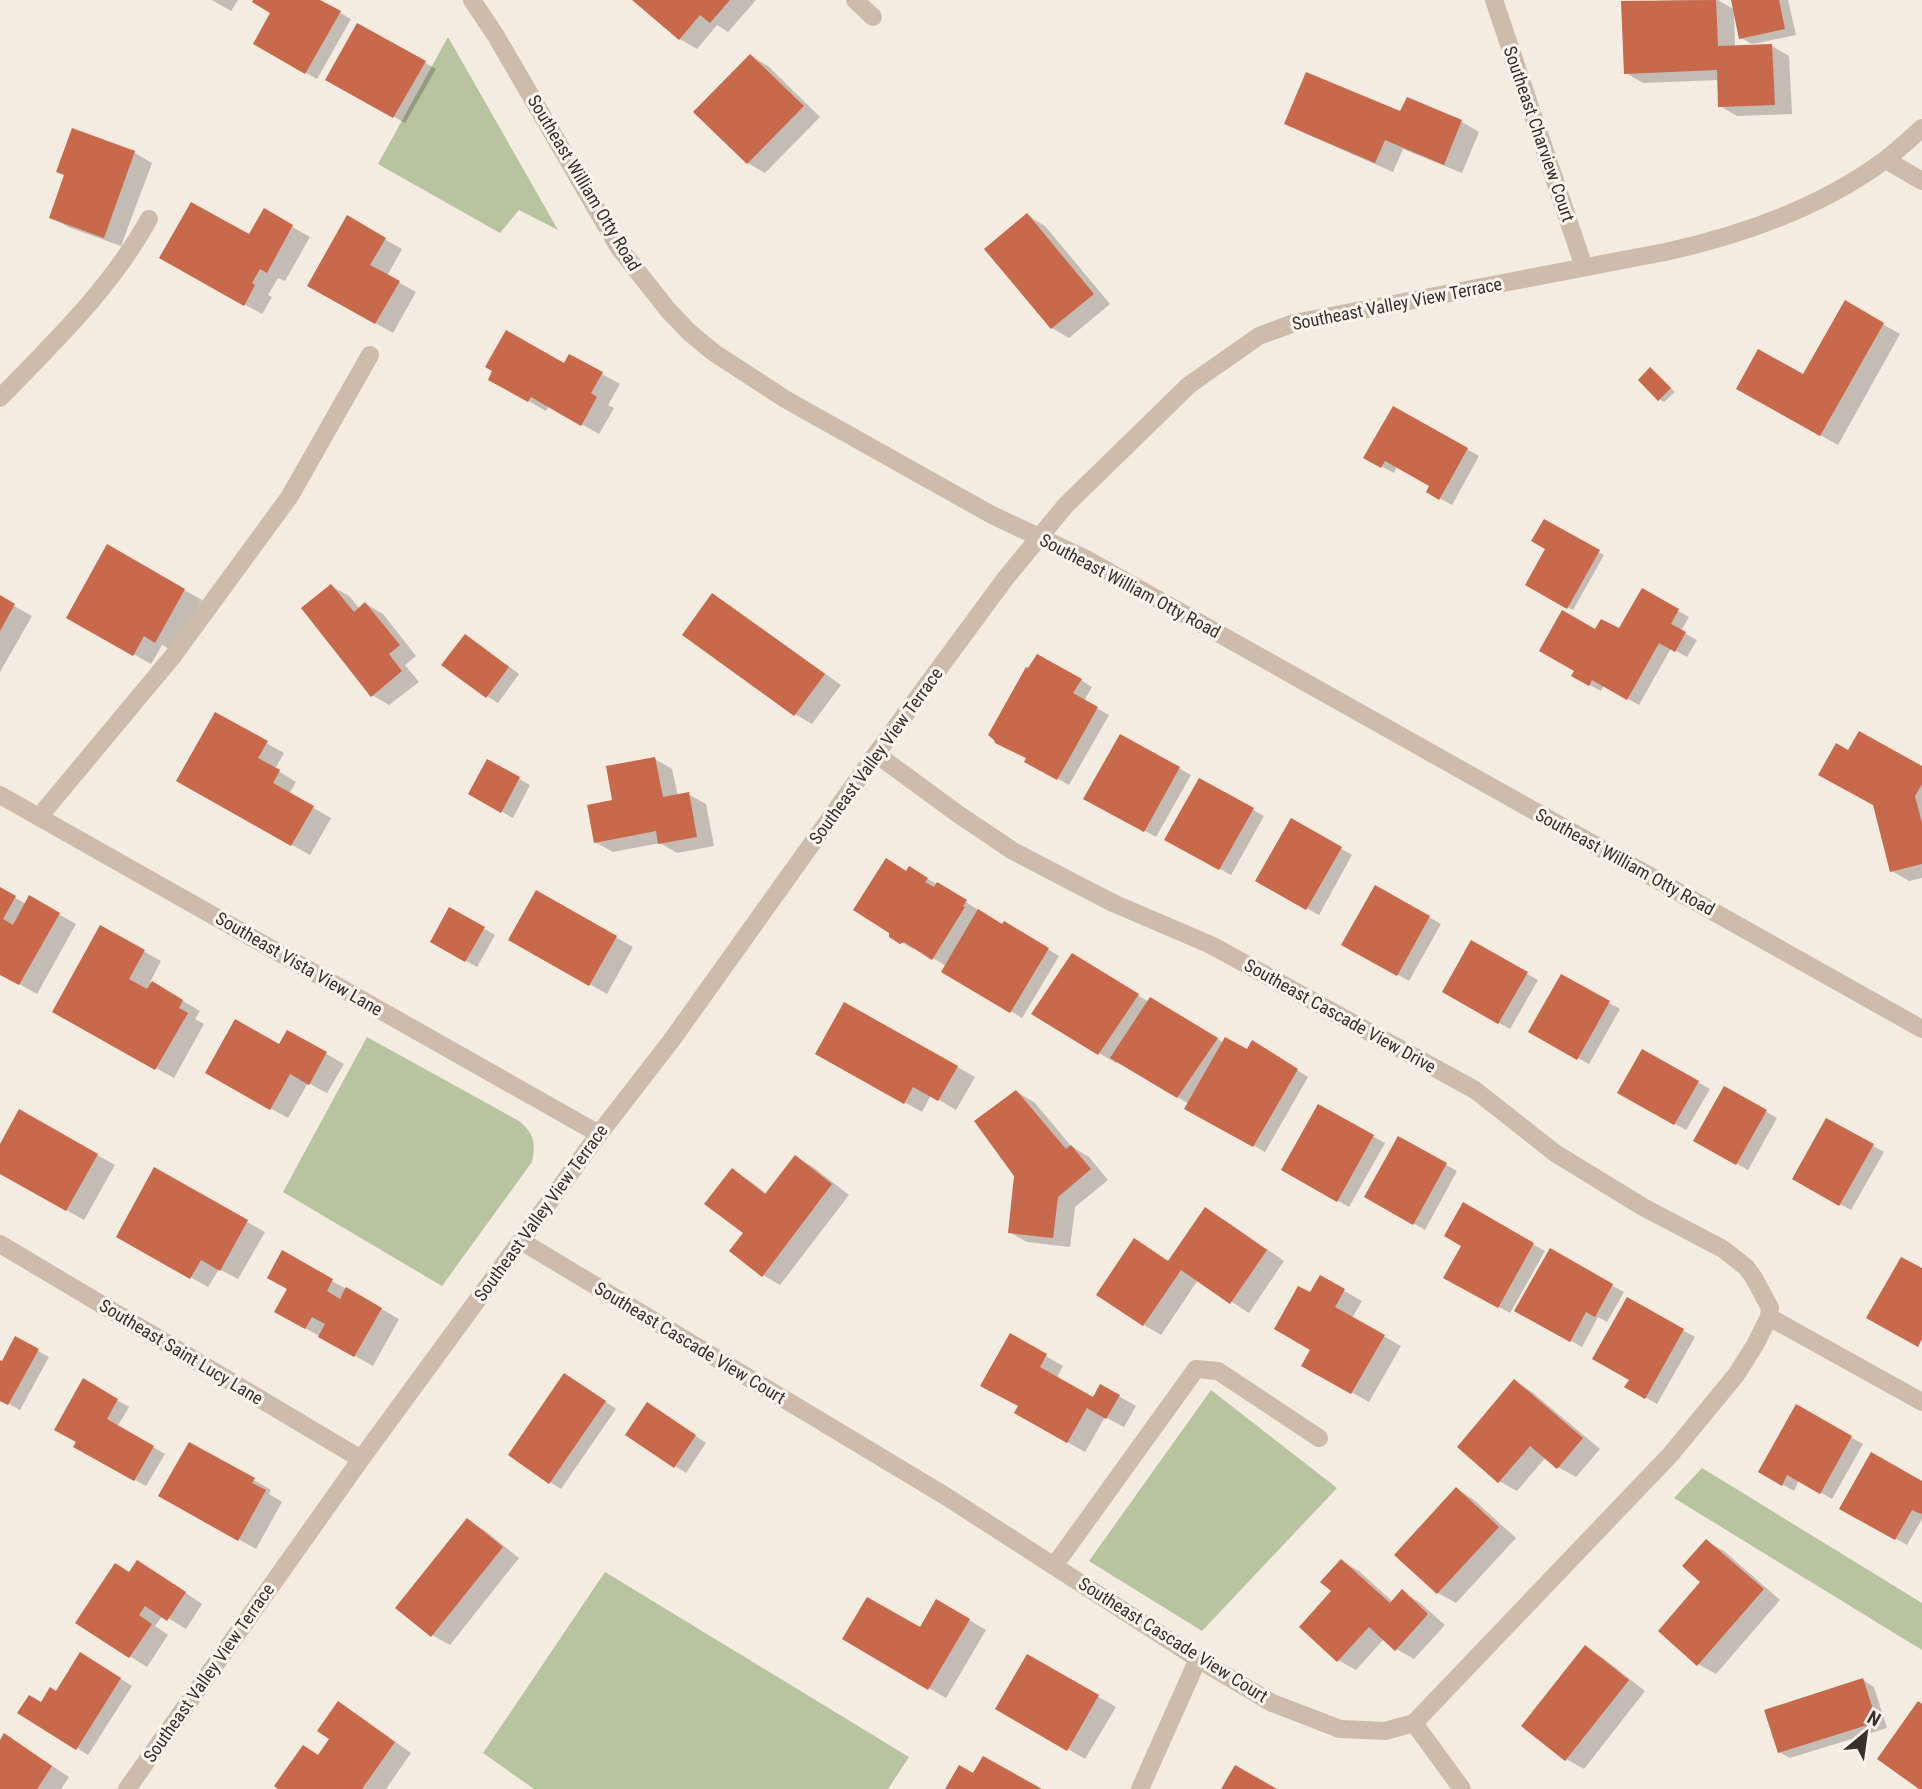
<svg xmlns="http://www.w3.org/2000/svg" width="1922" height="1789" font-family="'Roboto Condensed',sans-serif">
  <rect width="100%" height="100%" fill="#f4ebe1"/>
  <path fill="#b8c4a0" d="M 448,37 L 558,230 L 519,210 L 500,233 L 378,164 Z
    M 367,1037 L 519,1121 C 534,1133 536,1143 532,1162 L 442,1286 L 283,1192 Z
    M 1211,1390 L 1337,1488 L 1202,1631 L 1089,1561 Z
    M 1702,1468 L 1922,1603 L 1922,1650 L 1674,1498 Z
    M 605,1572 L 909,1757 L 888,1789 L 534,1789 L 483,1753 Z"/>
  <path fill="#0003" d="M 212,0 L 238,0 L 231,11 Z
    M 255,0 L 317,0 L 351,19 L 317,79 L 255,44 L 273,12 Z
    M 634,0 L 756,0 L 728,32 L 717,25 L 697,49 L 680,39 Z
    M 1684,0 L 1718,0 L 1735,10 L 1733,0 L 1788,0 L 1796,35 L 1752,44 L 1741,38 L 1736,13 L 1734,13 L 1735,47 L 1772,46 L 1789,56 L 1792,114 L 1737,116 L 1720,106 L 1719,80 L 1643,83 L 1626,73 L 1623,2 Z
    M 358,25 L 436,69 L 405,123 L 328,79 Z
    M 751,56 L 768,66 L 820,117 L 765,173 L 748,163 Z
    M 1407,99 L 1462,122 L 1479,132 L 1462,173 L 1403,149 L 1393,172 L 1304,133 L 1287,123 L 1401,114 Z
    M 73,130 L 135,153 L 152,163 L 121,246 L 68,227 L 51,217 L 65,176 Z
    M 264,211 L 310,237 L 285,281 L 278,278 L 268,295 L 272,297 L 262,314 L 162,258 L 249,237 Z
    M 1027,215 L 1045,226 L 1110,304 L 1069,338 L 1052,328 Z
    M 347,218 L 402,249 L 387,276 L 416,292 L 393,333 L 309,286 Z
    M 1845,303 L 1900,334 L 1838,445 L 1738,389 L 1804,377 Z
    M 570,356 L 620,384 L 608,405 L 614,408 L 599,434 L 549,406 L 546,411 L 490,379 L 565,365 Z
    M 1651,370 L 1675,392 L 1664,402 L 1659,399 Z
    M 1394,408 L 1479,456 L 1452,505 L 1429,492 L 1432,486 L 1397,466 L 1394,473 L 1366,458 Z
    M 1544,522 L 1604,555 L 1573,610 L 1527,585 L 1548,548 Z
    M 107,547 L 202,600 L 173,651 L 162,645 L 151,664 L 68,617 Z
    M 331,586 L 349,596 L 360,609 L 366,604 L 383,614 L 416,656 L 405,665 L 419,682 L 389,705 L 372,695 Z
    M 1642,591 L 1689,617 L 1681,631 L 1697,640 L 1687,657 L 1671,648 L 1639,705 L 1604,685 L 1601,691 L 1584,682 L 1576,670 L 1596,632 L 1620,631 Z
    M 712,595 L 729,605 L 841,685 L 812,724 L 795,714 Z
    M 0,598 L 32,616 L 0,672 Z
    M 476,642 L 519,674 L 498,703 L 487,696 Z
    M 1081,680 L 1092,687 L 1084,701 L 1109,715 L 1069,785 L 1026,761 Z
    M 216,715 L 284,753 L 275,769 L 296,782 L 289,794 L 331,818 L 310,855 L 178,781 Z
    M 1121,736 L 1191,775 L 1156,837 L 1086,798 Z
    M 1849,753 L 1922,768 L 1922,878 L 1909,881 L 1892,871 L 1874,804 Z
    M 655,759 L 672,769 L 678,796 L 688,794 L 706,804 L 714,846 L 677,853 L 660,843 L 613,852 L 595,842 L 614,801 Z
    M 488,761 L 530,785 L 513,818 L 470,794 Z
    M 1200,780 L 1264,816 L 1231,875 L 1166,839 Z
    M 1292,820 L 1352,855 L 1319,915 L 1258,881 Z
    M 910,869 L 949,891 L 1003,926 L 1005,923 L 1059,956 L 1022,1018 L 943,971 L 946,966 L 916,948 L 913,949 L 891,936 L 907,873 Z
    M 1376,887 L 1441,924 L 1409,981 L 1344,944 Z
    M 0,889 L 26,904 L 30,898 L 76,924 L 37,994 L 0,973 Z
    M 536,892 L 633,947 L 607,994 L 510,939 Z
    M 450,909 L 495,935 L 477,967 L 432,942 Z
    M 101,928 L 161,961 L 150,982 L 200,1011 L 195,1019 L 204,1024 L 174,1078 L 54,1011 Z
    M 1472,943 L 1538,980 L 1510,1029 L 1444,992 Z
    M 1072,956 L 1149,1002 L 1151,999 L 1224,1043 L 1248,1052 L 1264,1049 L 1308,1077 L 1265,1152 L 1187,1108 L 1189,1104 L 1118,1061 L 1116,1063 L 1099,1053 Z
    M 1561,976 L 1620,1009 L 1589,1064 L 1530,1031 Z
    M 845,1004 L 975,1077 L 956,1110 L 931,1095 L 922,1112 L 817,1053 Z
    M 288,1032 L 344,1064 L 327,1093 L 308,1083 L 288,1118 L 207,1073 L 280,1046 Z
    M 1643,1051 L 1710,1089 L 1686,1130 L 1620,1092 Z
    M 1725,1088 L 1777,1118 L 1748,1170 L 1695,1141 Z
    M 1017,1092 L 1034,1102 L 1071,1146 L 1089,1157 L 1108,1180 L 1075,1207 L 1070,1247 L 1027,1242 L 1009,1232 L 1016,1176 Z
    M 1319,1106 L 1385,1143 L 1349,1207 L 1283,1170 Z
    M 20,1112 L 115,1165 L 84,1220 L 0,1172 L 0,1147 Z
    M 1827,1120 L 1884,1152 L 1851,1210 L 1794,1179 Z
    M 1399,1138 L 1457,1171 L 1425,1230 L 1366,1196 Z
    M 796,1157 L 813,1167 L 849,1195 L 780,1285 L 763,1275 L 745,1233 L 733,1171 L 750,1181 L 767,1194 Z
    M 155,1170 L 265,1232 L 238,1279 L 219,1269 L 208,1287 L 118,1236 Z
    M 1463,1205 L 1545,1251 L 1510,1313 L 1446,1278 L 1464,1245 Z
    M 1223,1219 L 1284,1261 L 1249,1313 L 1198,1280 L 1161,1335 L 1144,1325 L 1169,1262 Z
    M 1550,1251 L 1624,1292 L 1607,1322 L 1598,1317 L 1582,1347 L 1517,1310 Z
    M 283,1253 L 399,1319 L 373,1366 L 276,1312 L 289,1288 Z
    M 1320,1277 L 1362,1301 L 1352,1318 L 1401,1346 L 1369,1402 L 1304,1365 L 1312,1349 L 1311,1295 Z
    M 1627,1300 L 1695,1337 L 1657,1404 L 1626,1386 L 1631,1379 Z
    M 1011,1336 L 1063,1366 L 1056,1379 L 1093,1400 L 1101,1386 L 1136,1406 L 1124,1427 L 1105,1417 L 1085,1452 L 1016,1413 L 1020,1406 Z
    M 16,1339 L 49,1357 L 20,1410 L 0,1399 L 0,1362 L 2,1363 Z
    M 84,1381 L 129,1407 L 117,1427 L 165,1454 L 146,1486 L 75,1447 L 78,1441 Z
    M 576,1381 L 616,1409 L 561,1489 L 550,1482 Z
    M 1515,1381 L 1532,1392 L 1600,1449 L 1576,1477 L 1558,1467 L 1546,1457 L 1517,1491 L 1499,1481 Z
    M 1796,1406 L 1863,1444 L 1832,1499 L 1799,1480 L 1794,1491 L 1760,1472 Z
    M 659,1411 L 706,1443 L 686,1473 L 675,1466 Z
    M 190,1444 L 271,1490 L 269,1494 L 282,1502 L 256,1549 L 161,1495 Z
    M 1922,1483 L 1922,1519 L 1907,1545 L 1842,1508 Z
    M 1457,1489 L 1474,1500 L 1516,1538 L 1456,1603 L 1438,1593 L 1397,1555 Z
    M 467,1520 L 484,1530 L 519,1558 L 450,1645 L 432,1635 Z
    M 1706,1541 L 1724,1551 L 1780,1600 L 1716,1674 L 1698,1664 Z
    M 1342,1561 L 1359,1571 L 1393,1602 L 1402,1592 L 1419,1602 L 1445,1625 L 1414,1659 L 1396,1649 L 1384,1639 L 1356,1670 L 1338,1660 L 1333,1591 Z
    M 155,1572 L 202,1604 L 186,1629 L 163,1615 L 155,1626 L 168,1635 L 147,1667 L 77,1623 L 130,1574 Z
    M 937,1601 L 986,1630 L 946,1698 L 844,1639 L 920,1630 Z
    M 1585,1648 L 1603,1658 L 1645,1691 L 1584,1769 L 1566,1759 Z
    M 1028,1656 L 1116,1707 L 1085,1759 L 998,1708 Z
    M 92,1661 L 132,1686 L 88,1755 L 77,1748 L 42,1704 Z
    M 1863,1680 L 1874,1687 L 1887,1728 L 1790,1758 L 1779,1752 Z
    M 338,1704 L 355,1713 L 411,1753 L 386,1789 L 281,1789 L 320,1756 L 332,1738 Z
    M 0,1743 L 22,1746 L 69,1777 L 61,1789 L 0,1789 Z"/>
  <path fill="#c8694b" d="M 253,0 L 320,0 L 341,11 L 305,74 L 253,44 L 270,13 L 252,2 Z
    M 632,0 L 730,0 L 710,23 L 700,15 L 679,40 Z
    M 1716,0 L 1718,46 L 1772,44 L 1775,105 L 1718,107 L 1717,70 L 1624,74 L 1621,1 Z
    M 1731,0 L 1779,0 L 1785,29 L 1739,39 Z
    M 357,23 L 426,61 L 393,118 L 325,80 Z
    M 750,54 L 804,106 L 747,164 L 693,112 Z
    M 1306,72 L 1400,111 L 1407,97 L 1462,120 L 1444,165 L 1385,140 L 1375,163 L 1284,124 Z
    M 72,128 L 135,151 L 104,238 L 49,218 L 64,175 L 56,172 Z
    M 191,202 L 249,234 L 264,208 L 293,225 L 267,273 L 260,269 L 252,283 L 255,285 L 244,306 L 159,258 Z
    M 1027,213 L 1094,294 L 1051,329 L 984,249 Z
    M 347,215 L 386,238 L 370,265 L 400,281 L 375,324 L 307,286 Z
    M 1845,300 L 1884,323 L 1820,436 L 1736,389 L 1758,349 L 1803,374 Z
    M 506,330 L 564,363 L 569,354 L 603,372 L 591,393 L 597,397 L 581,426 L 531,397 L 528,402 L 488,380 L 492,371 L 485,367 Z
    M 1650,367 L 1671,388 L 1658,401 L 1638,380 Z
    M 1393,406 L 1468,448 L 1439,500 L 1426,492 L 1429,486 L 1385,461 L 1381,468 L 1363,458 Z
    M 1544,519 L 1600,550 L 1567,609 L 1525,585 L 1545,549 L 1531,541 Z
    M 107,544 L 185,589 L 155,643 L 144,636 L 133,656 L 66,618 Z
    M 331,584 L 354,612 L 365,602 L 400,645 L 389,654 L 402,671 L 371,697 L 301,608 Z
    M 1642,588 L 1679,609 L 1671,624 L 1686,632 L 1675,652 L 1659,643 L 1627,700 L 1592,680 L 1589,686 L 1571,676 L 1574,671 L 1539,651 L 1562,610 L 1595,629 L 1601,619 L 1619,628 Z
    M 712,593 L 825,674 L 794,716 L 682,635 Z
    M 0,595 L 15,604 L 0,631 Z
    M 465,634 L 509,667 L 486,698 L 441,665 Z
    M 1037,654 L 1082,679 L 1073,693 L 1098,707 L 1057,780 L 1024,762 L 1026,758 L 995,743 L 994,740 L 988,735 L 1026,667 L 1028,668 Z
    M 215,712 L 268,741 L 258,758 L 280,770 L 273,783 L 314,806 L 291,846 L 176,781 Z
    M 1859,731 L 1922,766 L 1922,784 L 1915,796 L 1922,823 L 1922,864 L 1890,872 L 1873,805 L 1818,775 L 1836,743 L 1848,750 Z
    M 1120,734 L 1180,767 L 1144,832 L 1083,799 Z
    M 655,757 L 663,797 L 689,792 L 697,837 L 658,844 L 656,831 L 594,843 L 587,805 L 612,800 L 606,766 Z
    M 487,759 L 520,777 L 501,813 L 468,794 Z
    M 1199,778 L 1254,808 L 1219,870 L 1164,840 Z
    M 1291,818 L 1342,847 L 1306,910 L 1255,881 Z
    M 886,858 L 906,871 L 909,866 L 928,878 L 925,882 L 934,887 L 937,882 L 967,900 L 963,906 L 965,907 L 932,960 L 904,942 L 900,944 L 889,937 L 889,933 L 853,910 Z
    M 1375,885 L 1430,916 L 1397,976 L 1341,945 Z
    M 0,887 L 16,896 L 3,919 L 13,925 L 29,895 L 60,913 L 19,985 L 0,975 Z
    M 536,890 L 617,936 L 589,986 L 508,940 Z
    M 449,907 L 485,927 L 465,962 L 430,942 Z
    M 978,909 L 1002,924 L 1004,921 L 1049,948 L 1010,1013 L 941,972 Z
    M 100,925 L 145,950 L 129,979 L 147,989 L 152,981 L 183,1000 L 179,1008 L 188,1013 L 155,1070 L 52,1012 Z
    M 1471,940 L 1528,972 L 1498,1024 L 1442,992 Z
    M 1072,953 L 1139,994 L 1098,1055 L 1031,1014 Z
    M 1561,974 L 1610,1001 L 1577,1060 L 1528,1032 Z
    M 1150,997 L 1218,1038 L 1177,1098 L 1110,1058 Z
    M 844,1002 L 958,1066 L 938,1101 L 913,1087 L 904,1104 L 815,1054 Z
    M 235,1019 L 279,1044 L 287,1030 L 327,1052 L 309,1085 L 290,1074 L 270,1110 L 205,1073 Z
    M 1225,1037 L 1247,1049 L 1252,1040 L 1298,1069 L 1253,1147 L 1184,1109 Z
    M 1642,1049 L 1699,1081 L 1674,1125 L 1617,1093 Z
    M 1724,1086 L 1767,1110 L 1736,1165 L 1693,1141 Z
    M 1016,1090 L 1066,1149 L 1071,1145 L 1091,1169 L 1058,1197 L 1053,1238 L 1008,1233 L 1014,1176 L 974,1121 Z
    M 1318,1104 L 1374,1135 L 1337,1202 L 1281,1170 Z
    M 19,1109 L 98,1154 L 66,1211 L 0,1174 L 0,1144 Z
    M 1826,1118 L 1874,1144 L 1839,1206 L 1792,1179 Z
    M 1398,1136 L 1447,1163 L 1413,1225 L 1364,1197 Z
    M 795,1155 L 832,1184 L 762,1277 L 729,1251 L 743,1233 L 704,1204 L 732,1168 L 765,1194 Z
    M 154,1167 L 248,1220 L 220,1271 L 201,1260 L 190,1279 L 116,1237 Z
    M 1463,1202 L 1534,1243 L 1498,1308 L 1443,1278 L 1461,1246 L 1444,1236 Z
    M 1205,1207 L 1267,1250 L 1230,1304 L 1181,1270 L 1143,1326 L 1096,1295 L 1134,1238 L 1168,1261 Z
    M 1550,1248 L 1613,1284 L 1595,1317 L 1586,1312 L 1570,1342 L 1514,1311 Z
    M 282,1250 L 333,1279 L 327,1291 L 340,1299 L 346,1287 L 382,1308 L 354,1357 L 318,1337 L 325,1324 L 312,1317 L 305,1329 L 274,1312 L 287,1289 L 267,1278 Z
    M 1901,1257 L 1922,1268 L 1922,1339 L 1918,1347 L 1866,1318 Z
    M 1320,1275 L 1345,1289 L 1335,1307 L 1385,1335 L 1351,1394 L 1301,1366 L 1310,1350 L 1274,1329 L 1298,1286 L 1310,1292 Z
    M 1627,1297 L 1684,1329 L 1645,1399 L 1624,1387 L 1629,1380 L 1592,1359 Z
    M 1010,1333 L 1047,1354 L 1040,1367 L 1093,1397 L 1100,1384 L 1120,1395 L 1106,1419 L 1087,1408 L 1067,1443 L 1014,1413 L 1018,1406 L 980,1386 Z
    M 15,1336 L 39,1349 L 8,1405 L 0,1401 L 0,1360 L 2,1361 Z
    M 564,1373 L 606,1401 L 549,1484 L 508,1455 Z
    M 83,1378 L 118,1399 L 107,1419 L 154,1446 L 134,1481 L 73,1447 L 76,1442 L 54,1430 Z
    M 1514,1379 L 1583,1438 L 1557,1469 L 1530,1446 L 1498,1483 L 1457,1447 Z
    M 647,1402 L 696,1435 L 674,1468 L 625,1435 Z
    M 1796,1404 L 1852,1436 L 1820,1494 L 1787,1475 L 1782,1486 L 1758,1472 Z
    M 189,1442 L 255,1478 L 252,1483 L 266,1490 L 238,1541 L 158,1496 Z
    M 1871,1452 L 1922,1481 L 1922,1513 L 1921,1514 L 1912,1510 L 1895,1540 L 1839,1509 Z
    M 1456,1487 L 1499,1527 L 1437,1594 L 1394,1555 Z
    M 467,1518 L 503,1547 L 431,1637 L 395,1608 Z
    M 1706,1539 L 1764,1589 L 1697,1666 L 1658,1631 L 1700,1582 L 1682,1566 Z
    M 1341,1559 L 1390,1603 L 1402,1589 L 1428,1614 L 1395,1651 L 1369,1627 L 1337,1662 L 1299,1627 L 1331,1591 L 1320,1582 Z
    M 137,1560 L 186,1592 L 167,1621 L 145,1606 L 139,1615 L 152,1624 L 129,1658 L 75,1623 L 115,1563 L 129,1572 Z
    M 867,1597 L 920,1627 L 936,1599 L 970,1619 L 928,1690 L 842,1639 Z
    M 1585,1645 L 1629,1680 L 1565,1761 L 1521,1726 Z
    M 80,1652 L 121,1678 L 76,1750 L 17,1713 L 29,1695 L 41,1702 L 50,1687 L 56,1691 Z
    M 1027,1654 L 1099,1695 L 1067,1751 L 995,1709 Z
    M 1863,1678 L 1877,1722 L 1778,1753 L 1764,1710 Z
    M 338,1701 L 395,1742 L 362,1789 L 278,1789 L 274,1786 L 303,1745 L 318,1755 L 329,1739 L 317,1731 Z
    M 1918,1701 L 1922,1704 L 1922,1789 L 1919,1789 L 1877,1759 Z
    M 4,1733 L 52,1766 L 37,1789 L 0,1789 L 0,1740 Z
    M 983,1756 L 1042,1789 L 945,1789 L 959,1765 L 973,1773 Z
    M 1235,1765 L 1277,1789 L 1221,1789 Z"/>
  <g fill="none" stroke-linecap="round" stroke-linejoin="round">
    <path stroke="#cdbbac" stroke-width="18" d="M 0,398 C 54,342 111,288 149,219
      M 39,817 L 173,656 L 290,496 L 370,355
      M 1054,1566 L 1196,1369 L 1218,1371 L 1319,1438"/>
    <path stroke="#cdbbac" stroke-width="18" d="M 855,0 L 873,17
      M 1494,0 L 1584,267
      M 1886,160 L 1922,181
      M 0,795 L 599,1134
      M 521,1241 L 947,1497 L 1198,1659 L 1272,1703 L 1340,1729 L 1385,1731 L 1414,1723 L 1671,1454 L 1736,1375 L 1755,1345 L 1769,1317 L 1770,1308 L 1754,1278 L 1746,1267 L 1723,1249 L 1643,1207 L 1555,1153 L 1475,1090 L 1211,945 L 1113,903 L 1013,851 L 958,814 L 876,754
      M 0,1244 L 361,1459
      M 1769,1317 L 1922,1402
      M 1414,1723 L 1462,1789
      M 127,1789 L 361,1459 L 599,1134 L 671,1041 L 876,754 L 1005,579 L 1065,506 L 1189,385 L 1259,336 L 1294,323 L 1665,252 C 1743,235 1820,208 1885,160 C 1898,150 1910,139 1922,128
      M 1140,1789 L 1198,1659"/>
    <path stroke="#cdbbac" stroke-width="18" d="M 472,0 L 496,36 L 619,248 L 668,310 L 689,332 L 713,352 L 785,399 L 992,515 L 1088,560 L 1922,1029"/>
  </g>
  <g text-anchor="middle" stroke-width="6" stroke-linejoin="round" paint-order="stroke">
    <g font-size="18" fill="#3b302b" stroke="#fbf5ee">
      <text transform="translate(1539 134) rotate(71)" y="6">Southeast Charview Court</text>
      <text transform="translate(584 183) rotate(59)" y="6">Southeast William Otty Road</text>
      <text transform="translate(1397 304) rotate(-11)" y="6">Southeast Valley View Terrace</text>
      <text transform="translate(1130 586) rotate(28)" y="6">Southeast William Otty Road</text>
      <text transform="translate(876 756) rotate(-54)" y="6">Southeast Valley View Terrace</text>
      <text transform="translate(1625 862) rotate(29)" y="6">Southeast William Otty Road</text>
      <text transform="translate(299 964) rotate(30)" y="6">Southeast Vista View Lane</text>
      <text transform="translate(1340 1016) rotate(29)" y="6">Southeast Cascade View Drive</text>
      <text transform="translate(541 1213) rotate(-54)" y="6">Southeast Valley View Terrace</text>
      <text transform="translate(690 1343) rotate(31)" y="6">Southeast Cascade View Court</text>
      <text transform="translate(181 1352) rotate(31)" y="6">Southeast Saint Lucy Lane</text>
      <text transform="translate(1173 1640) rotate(32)" y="6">Southeast Cascade View Court</text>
      <text transform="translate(209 1673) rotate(-55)" y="6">Southeast Valley View Terrace</text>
    </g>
  </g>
  <g transform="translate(1866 1733) rotate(29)" stroke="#fbf5ee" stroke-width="5" paint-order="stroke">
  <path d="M0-5L12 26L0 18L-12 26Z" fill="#3b302b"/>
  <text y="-10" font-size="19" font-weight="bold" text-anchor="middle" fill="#3b302b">N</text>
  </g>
</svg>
